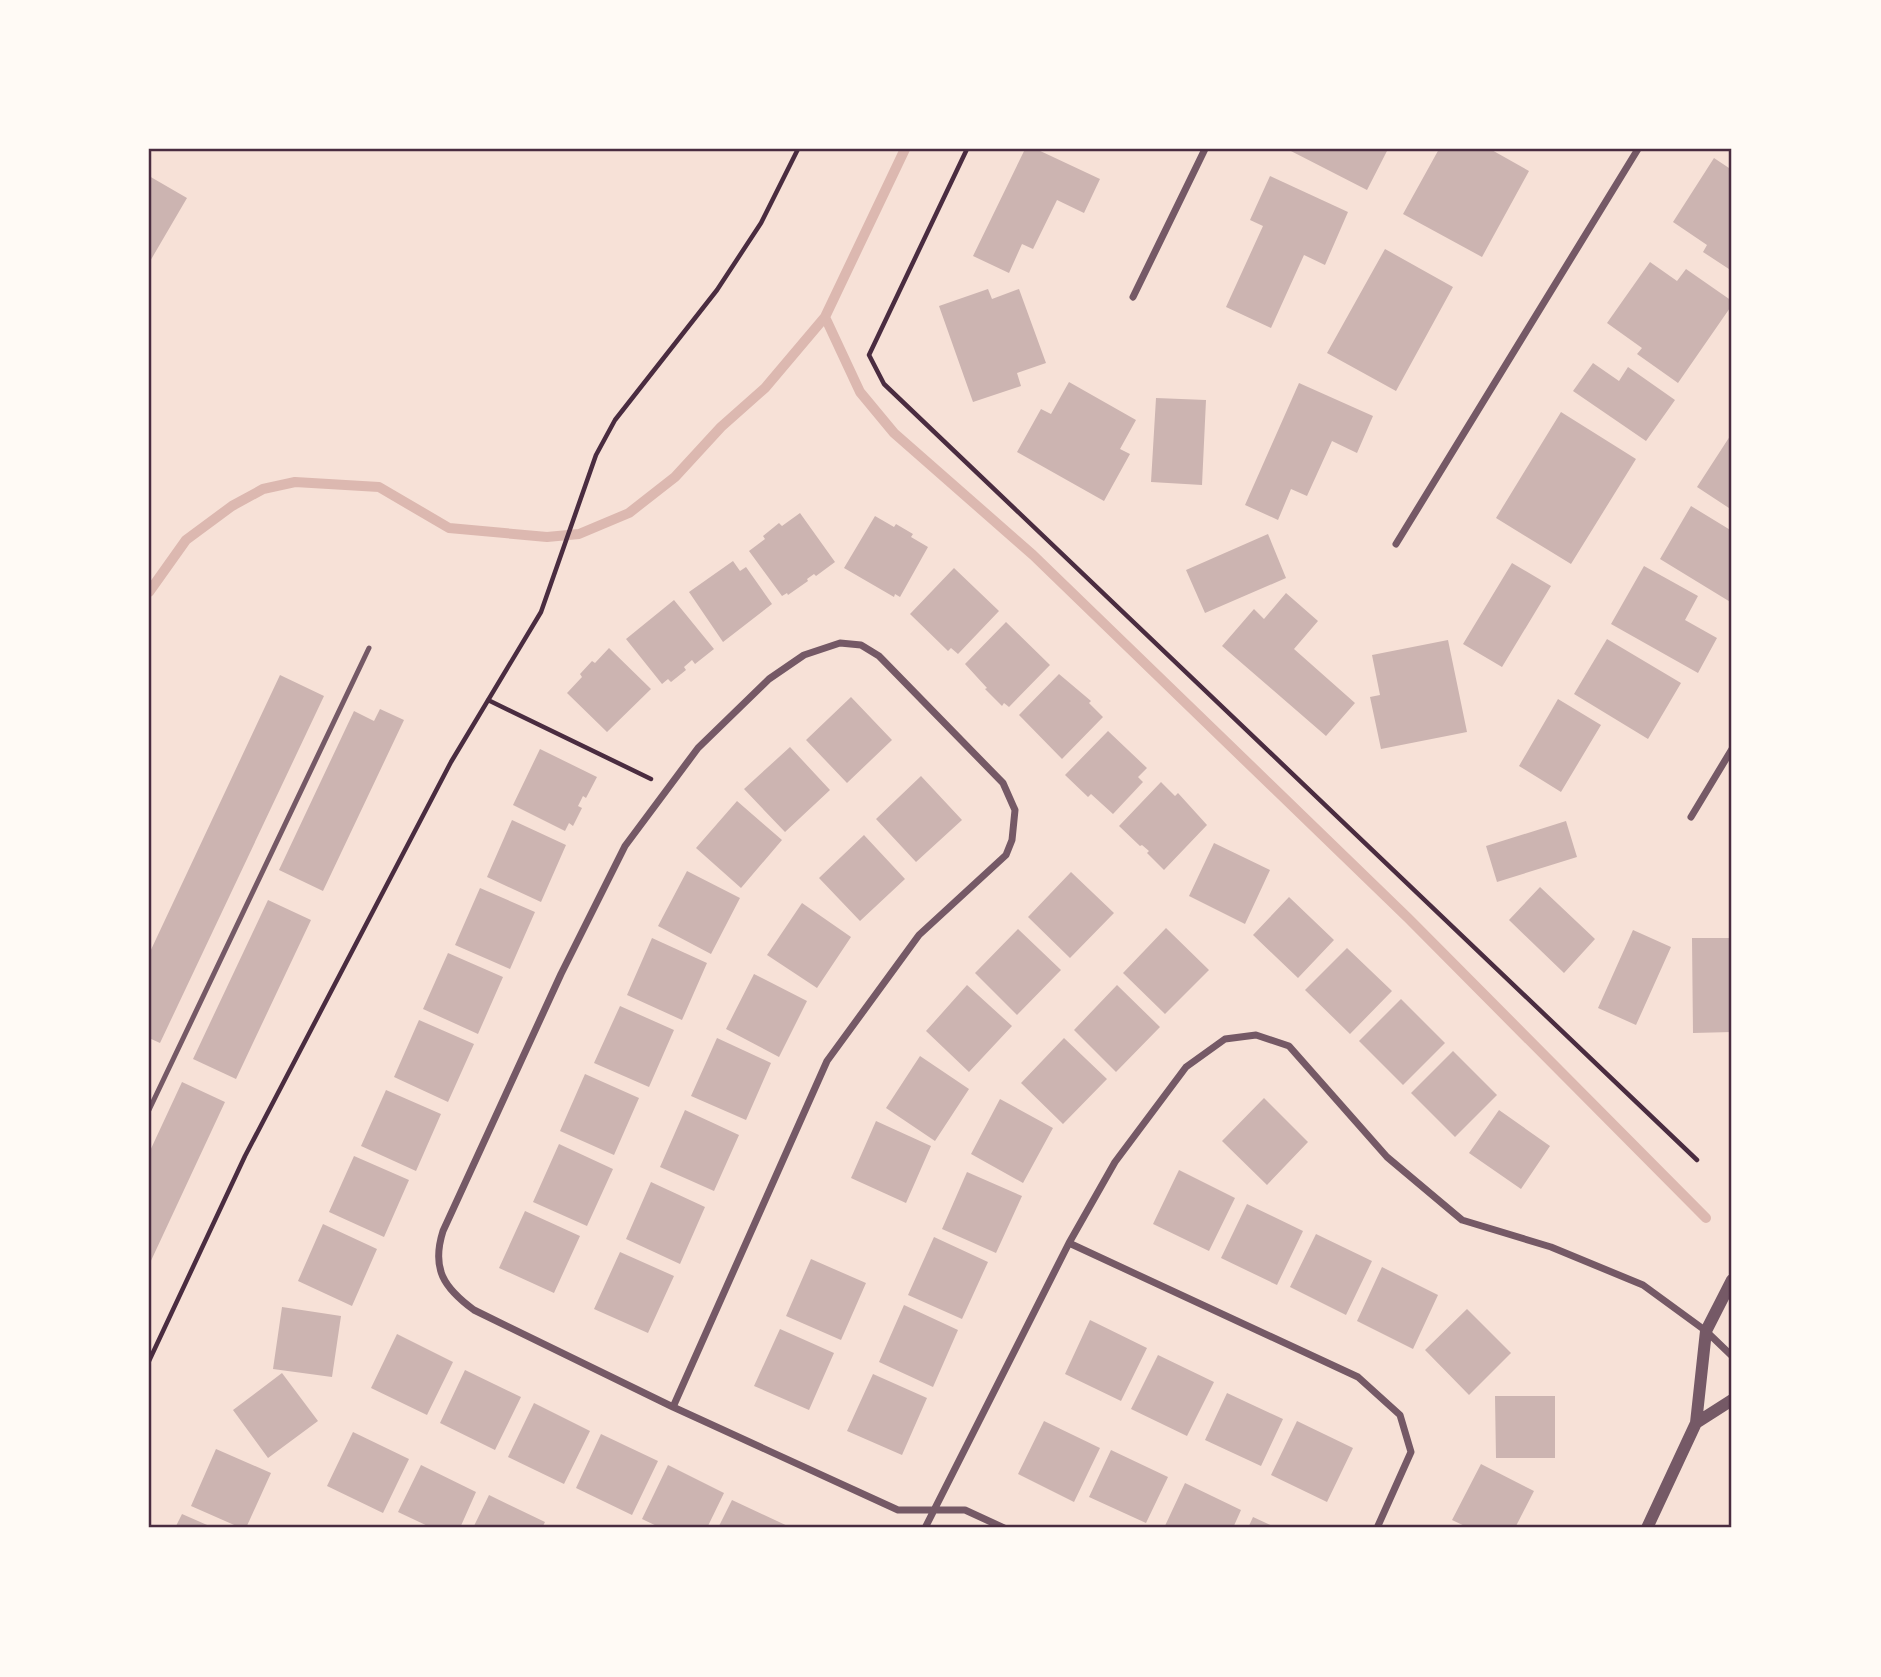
<svg xmlns="http://www.w3.org/2000/svg" width="1881" height="1677" font-family="Mulish,sans-serif">
  <rect width="100%" height="100%" fill="#f7e1d7"/>
  <g fill="none" stroke-linecap="round" stroke-linejoin="round">
    <path stroke="#dcb8b0" stroke-width="10" d="M 825,317 L 860,392 L 894,433 L 1033,555 L 1408,918 L 1706,1218
      M 149,592 L 186,540 L 232,506 L 263,489 L 295,482 L 379,487 L 449,528 L 547,537 L 579,534 L 629,513 L 675,477 L 721,427 L 765,388 L 825,317 L 905,149"/>
  </g>
  <path fill="#ccb4b1" d="M 1025,149 L 1036,149 L 1100,179 L 1084,213 L 1057,200 L 1033,249 L 1022,244 L 1009,273 L 973,256 Z
    M 1287,149 L 1388,149 L 1367,190 Z
    M 1439,149 L 1490,149 L 1529,171 L 1482,257 L 1403,214 Z
    M 1714,158 L 1732,170 L 1732,271 L 1703,252 L 1707,245 L 1673,222 Z
    M 149,176 L 187,198 L 149,263 Z
    M 1270,176 L 1348,212 L 1325,265 L 1304,255 L 1271,328 L 1226,307 L 1263,226 L 1250,220 Z
    M 1385,249 L 1453,287 L 1396,391 L 1327,353 Z
    M 1650,262 L 1677,281 L 1686,269 L 1732,301 L 1732,305 L 1678,383 L 1637,354 L 1642,348 L 1607,323 Z
    M 988,289 L 992,299 L 1019,289 L 1046,363 L 1017,373 L 1021,386 L 973,402 L 939,306 Z
    M 1593,363 L 1619,381 L 1628,367 L 1675,400 L 1646,441 L 1573,391 Z
    M 1069,382 L 1136,420 L 1120,449 L 1130,454 L 1104,501 L 1017,452 L 1041,409 L 1051,414 Z
    M 1299,383 L 1373,416 L 1357,453 L 1332,441 L 1307,496 L 1291,489 L 1278,520 L 1245,505 Z
    M 1156,398 L 1206,400 L 1202,485 L 1151,482 Z
    M 1561,412 L 1636,459 L 1571,564 L 1496,518 Z
    M 1732,433 L 1732,510 L 1697,487 Z
    M 1691,506 L 1732,531 L 1732,603 L 1660,559 Z
    M 800,513 L 835,562 L 816,576 L 814,574 L 807,579 L 808,581 L 788,595 L 787,593 L 782,596 L 749,551 L 765,539 L 763,536 L 779,523 L 782,526 Z
    M 875,516 L 894,527 L 896,524 L 913,534 L 911,537 L 928,547 L 900,597 L 895,594 L 894,597 L 844,568 Z
    M 1268,534 L 1286,578 L 1205,613 L 1186,570 Z
    M 733,561 L 740,571 L 746,567 L 772,604 L 723,642 L 689,592 Z
    M 1512,563 L 1551,586 L 1502,667 L 1463,644 Z
    M 1644,566 L 1698,596 L 1685,620 L 1717,638 L 1698,673 L 1611,624 Z
    M 954,568 L 999,611 L 958,654 L 951,648 L 948,651 L 910,614 Z
    M 1286,593 L 1318,621 L 1294,649 L 1355,703 L 1326,736 L 1222,646 L 1254,609 L 1264,619 Z
    M 674,600 L 714,649 L 695,664 L 692,660 L 684,667 L 686,670 L 671,682 L 668,679 L 662,684 L 626,639 Z
    M 1006,622 L 1050,665 L 1009,707 L 1004,703 L 1002,706 L 985,689 L 987,688 L 965,664 Z
    M 1607,639 L 1681,683 L 1648,739 L 1574,694 Z
    M 1448,640 L 1467,732 L 1381,749 L 1370,697 L 1380,695 L 1372,655 Z
    M 609,648 L 651,689 L 607,732 L 567,693 L 582,677 L 580,674 L 592,661 L 595,663 Z
    M 1059,674 L 1091,701 L 1089,703 L 1103,717 L 1062,759 L 1019,715 Z
    M 280,675 L 324,696 L 160,1043 L 149,1038 L 149,954 Z
    M 851,697 L 892,740 L 847,783 L 806,740 Z
    M 1558,699 L 1601,725 L 1561,792 L 1519,766 Z
    M 380,709 L 404,720 L 323,891 L 279,870 L 354,711 L 374,721 Z
    M 1108,731 L 1147,768 L 1138,777 L 1143,782 L 1113,814 L 1091,794 L 1088,797 L 1065,775 Z
    M 790,747 L 830,790 L 785,832 L 744,789 Z
    M 540,749 L 597,777 L 586,798 L 583,796 L 578,806 L 582,808 L 573,826 L 569,823 L 565,831 L 513,805 Z
    M 921,776 L 962,820 L 916,862 L 876,819 Z
    M 1161,782 L 1175,796 L 1178,793 L 1207,825 L 1164,870 L 1147,853 L 1149,851 L 1142,845 L 1140,846 L 1119,826 Z
    M 737,801 L 782,840 L 741,888 L 696,848 Z
    M 512,820 L 566,845 L 541,902 L 487,877 Z
    M 1566,821 L 1577,857 L 1497,882 L 1486,846 Z
    M 864,835 L 905,879 L 860,921 L 819,878 Z
    M 1214,843 L 1270,870 L 1245,924 L 1189,896 Z
    M 687,871 L 740,898 L 711,954 L 658,926 Z
    M 1071,872 L 1114,913 L 1070,958 L 1028,917 Z
    M 1540,887 L 1595,939 L 1564,973 L 1509,920 Z
    M 480,888 L 535,912 L 510,969 L 455,945 Z
    M 1289,897 L 1334,940 L 1298,978 L 1253,935 Z
    M 268,900 L 311,920 L 236,1079 L 193,1059 Z
    M 802,903 L 851,937 L 817,988 L 767,955 Z
    M 1166,928 L 1209,970 L 1165,1014 L 1123,973 Z
    M 1018,929 L 1061,970 L 1017,1015 L 975,973 Z
    M 1633,930 L 1671,947 L 1636,1025 L 1598,1008 Z
    M 652,938 L 707,963 L 682,1020 L 627,995 Z
    M 1692,938 L 1731,938 L 1732,1032 L 1693,1033 Z
    M 1347,948 L 1392,991 L 1350,1034 L 1305,990 Z
    M 448,953 L 503,977 L 478,1034 L 423,1009 Z
    M 754,974 L 807,1001 L 779,1057 L 726,1029 Z
    M 967,985 L 1012,1026 L 969,1072 L 926,1031 Z
    M 1117,985 L 1160,1027 L 1116,1072 L 1074,1030 Z
    M 1401,999 L 1445,1043 L 1403,1085 L 1359,1041 Z
    M 620,1006 L 674,1030 L 649,1087 L 594,1063 Z
    M 419,1020 L 474,1044 L 448,1102 L 394,1077 Z
    M 717,1038 L 771,1063 L 746,1120 L 691,1096 Z
    M 1064,1038 L 1107,1079 L 1063,1124 L 1021,1083 Z
    M 1453,1051 L 1497,1095 L 1455,1137 L 1411,1093 Z
    M 920,1056 L 969,1089 L 935,1141 L 886,1108 Z
    M 585,1074 L 639,1098 L 614,1155 L 560,1131 Z
    M 182,1082 L 225,1102 L 149,1265 L 149,1153 Z
    M 386,1090 L 441,1114 L 416,1171 L 361,1146 Z
    M 1264,1098 L 1308,1142 L 1267,1185 L 1222,1141 Z
    M 1000,1099 L 1053,1128 L 1023,1183 L 971,1154 Z
    M 685,1110 L 739,1135 L 714,1191 L 660,1167 Z
    M 1499,1110 L 1550,1146 L 1521,1189 L 1469,1153 Z
    M 876,1121 L 931,1146 L 906,1203 L 851,1178 Z
    M 559,1144 L 613,1169 L 587,1226 L 533,1202 Z
    M 354,1156 L 409,1180 L 384,1237 L 329,1212 Z
    M 1179,1170 L 1235,1198 L 1209,1251 L 1153,1224 Z
    M 967,1172 L 1022,1196 L 996,1253 L 942,1229 Z
    M 651,1182 L 705,1207 L 680,1264 L 626,1239 Z
    M 1247,1204 L 1303,1231 L 1277,1285 L 1221,1258 Z
    M 525,1211 L 580,1236 L 554,1293 L 499,1268 Z
    M 323,1224 L 377,1249 L 352,1306 L 298,1281 Z
    M 1316,1234 L 1372,1261 L 1346,1315 L 1290,1287 Z
    M 934,1237 L 988,1262 L 962,1319 L 908,1295 Z
    M 620,1252 L 674,1276 L 648,1333 L 594,1309 Z
    M 811,1259 L 866,1283 L 841,1340 L 786,1316 Z
    M 1382,1267 L 1438,1295 L 1413,1349 L 1357,1321 Z
    M 904,1305 L 958,1330 L 933,1387 L 879,1362 Z
    M 282,1307 L 341,1316 L 332,1377 L 273,1369 Z
    M 1467,1309 L 1511,1353 L 1469,1395 L 1425,1350 Z
    M 1090,1320 L 1147,1348 L 1121,1401 L 1065,1374 Z
    M 780,1329 L 834,1353 L 809,1410 L 754,1386 Z
    M 397,1334 L 453,1362 L 427,1415 L 371,1388 Z
    M 1158,1355 L 1214,1382 L 1187,1436 L 1131,1409 Z
    M 465,1370 L 521,1397 L 495,1450 L 440,1423 Z
    M 282,1373 L 318,1421 L 268,1458 L 233,1410 Z
    M 873,1374 L 927,1398 L 902,1455 L 847,1431 Z
    M 1227,1393 L 1283,1419 L 1261,1466 L 1205,1440 Z
    M 1495,1396 L 1555,1396 L 1555,1458 L 1496,1458 Z
    M 534,1403 L 590,1431 L 564,1484 L 508,1457 Z
    M 1044,1421 L 1100,1448 L 1074,1502 L 1018,1474 Z
    M 1297,1421 L 1353,1448 L 1327,1502 L 1271,1475 Z
    M 353,1432 L 409,1459 L 383,1513 L 327,1486 Z
    M 601,1434 L 658,1461 L 632,1515 L 576,1488 Z
    M 216,1449 L 271,1473 L 246,1528 L 241,1528 L 191,1506 Z
    M 1111,1450 L 1168,1477 L 1146,1523 L 1089,1497 Z
    M 1481,1464 L 1534,1491 L 1515,1528 L 1469,1528 L 1452,1520 Z
    M 421,1465 L 476,1492 L 460,1528 L 432,1528 L 398,1512 Z
    M 668,1465 L 724,1493 L 707,1528 L 661,1528 L 642,1519 Z
    M 1185,1483 L 1241,1510 L 1233,1528 L 1164,1528 Z
    M 489,1495 L 545,1522 L 542,1528 L 473,1528 Z
    M 732,1500 L 792,1528 L 718,1528 Z
    M 182,1514 L 214,1528 L 175,1528 Z
    M 1253,1517 L 1277,1528 L 1248,1528 Z"/>
  <g fill="none" stroke-linecap="round" stroke-linejoin="round">
    <path stroke="#4a2c40" stroke-width="4.5" d="M 967,149 L 869,355 L 884,384 L 1697,1160
      M 488,700 L 651,779
      M 149,1361 L 245,1156 L 451,762 L 541,612 L 596,455 L 615,420 L 717,290 L 761,223 L 798,149"/>
    <path stroke="#755966" stroke-width="5" d="M 149,1110 L 369,648"/>
    <path stroke="#755966" stroke-width="7" d="M 1133,297 L 1205,149
      M 1396,544 L 1638,149
      M 1691,817 L 1732,749
      M 1069,1243 L 1358,1377 L 1400,1415 L 1411,1452 L 1377,1528
      M 673,1407 L 827,1061 L 919,935 L 1006,855 L 1012,840 L 1015,810 L 1003,783 L 879,656 L 861,645 L 840,643 L 804,655 L 769,679 L 698,748 L 625,846 L 561,974 L 443,1231 C 431,1269 444,1288 474,1310 L 673,1407 L 898,1510 L 965,1510 L 1004,1528
      M 925,1528 L 1069,1243 L 1115,1162 L 1186,1067 L 1225,1039 L 1256,1035 L 1289,1046 L 1387,1157 L 1462,1220 L 1551,1247 L 1643,1285 L 1706,1331 L 1732,1356"/>
    <path stroke="#755966" stroke-width="12" d="M 1696,1423 L 1732,1400
      M 1647,1528 L 1696,1423 L 1706,1331 L 1732,1280"/>
  </g>
  <rect width="1881" height="1677" fill="none" stroke="#fffaf5" stroke-width="301"/>
  <rect x="150" y="150" width="1580" height="1376" fill="none" stroke="#4a2c40" stroke-width="2.5"/>
</svg>
